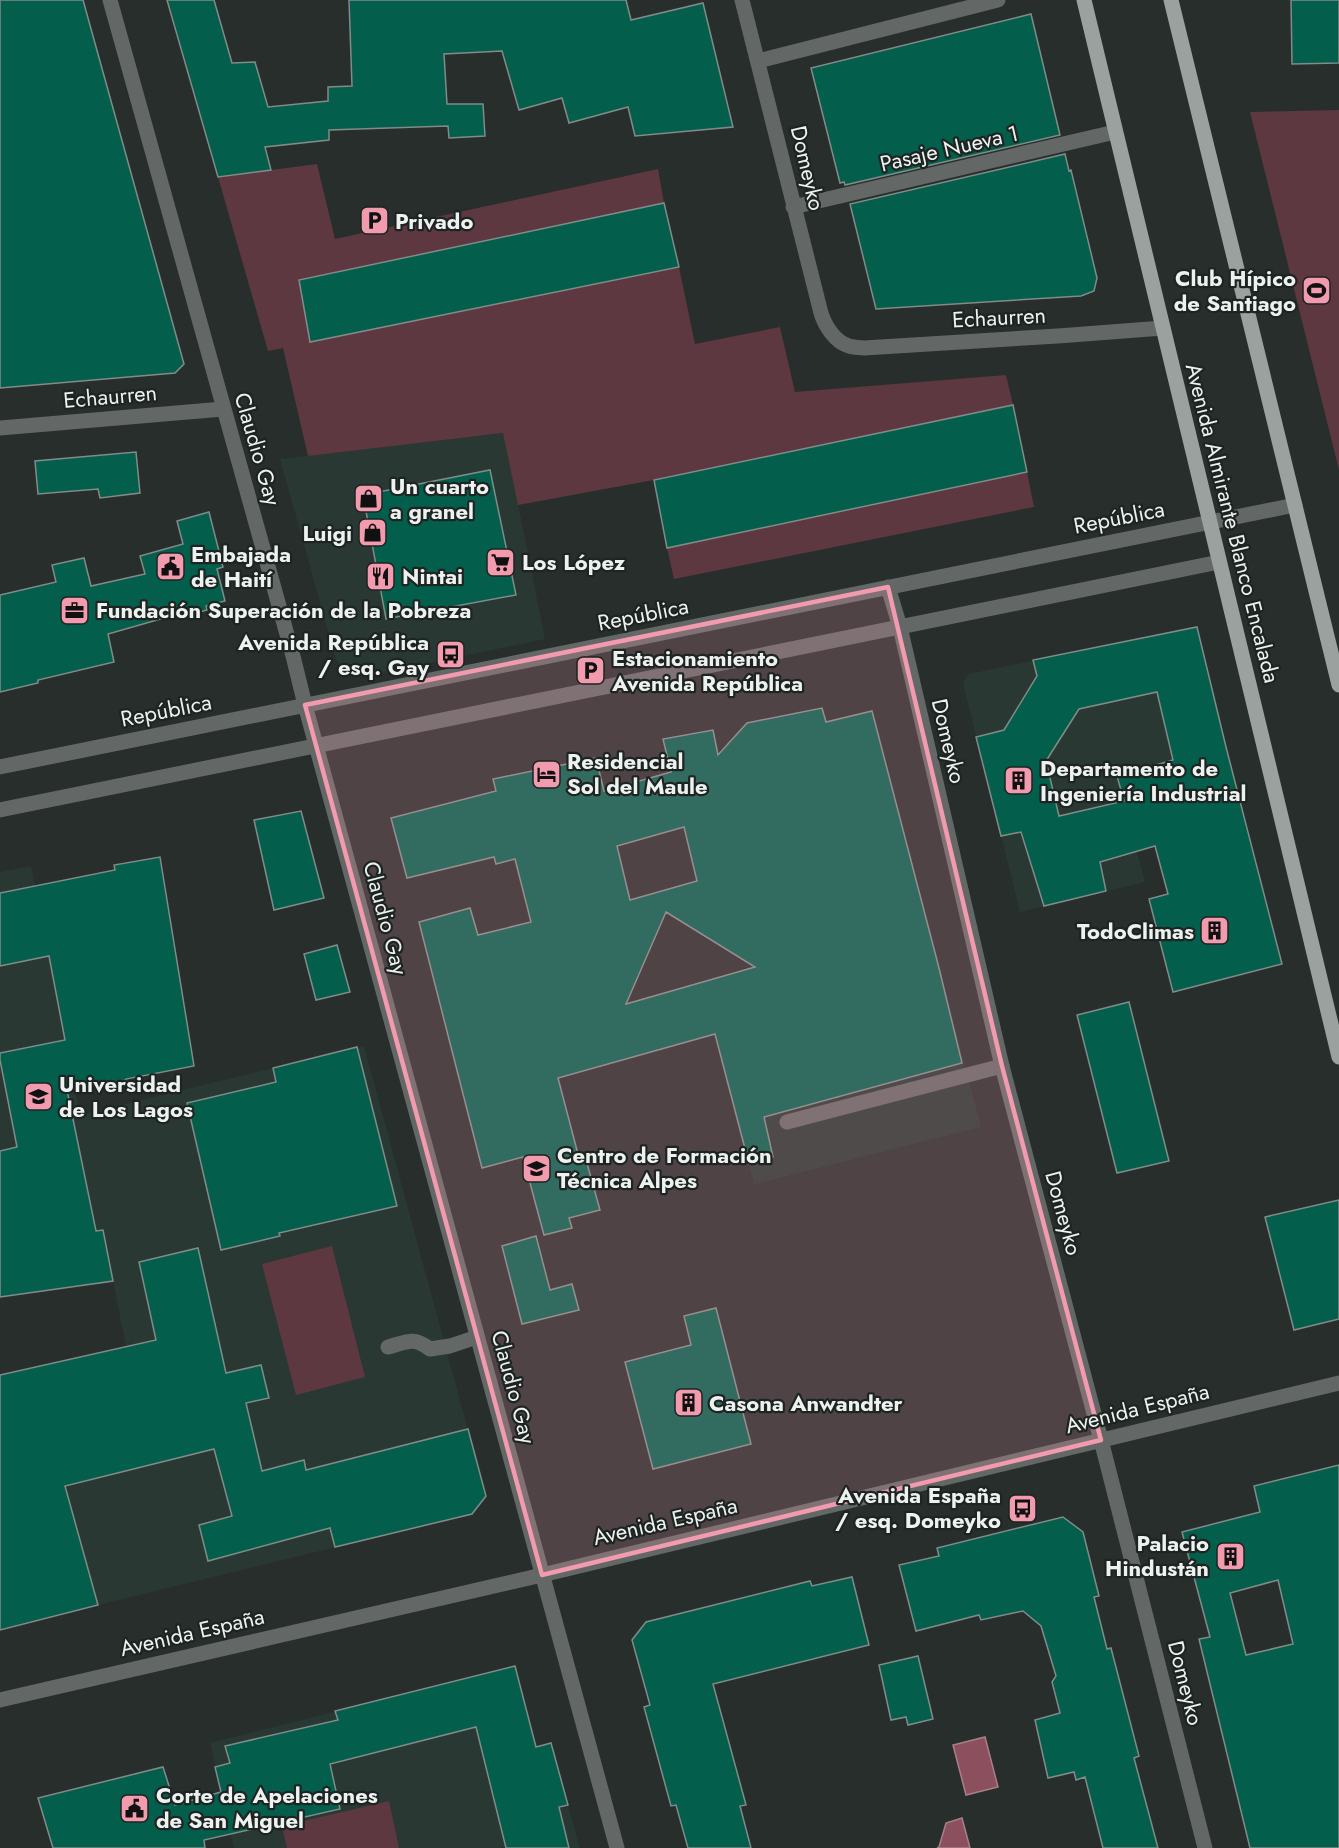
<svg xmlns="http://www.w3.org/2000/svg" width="1339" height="1848" font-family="Jost,sans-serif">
  <rect width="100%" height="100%" fill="#272e2b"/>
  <path fill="#293833" d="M 504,433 L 545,639 L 369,676 L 346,671 L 337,661 L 333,649 L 280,459 Z
    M 1197,627 L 1226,747 L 1117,776 L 1145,882 L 1020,912 L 963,684 L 968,674 Z
    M 31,866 L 80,1115 L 364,1046 L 486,1496 L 472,1514 L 98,1605 L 33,1367 L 126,1346 L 113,1281 L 0,1297 L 0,872 Z
    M 940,971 L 981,1127 L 754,1184 L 715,1034 Z
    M 514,1667 L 535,1747 L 550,1744 L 580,1848 L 234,1848 L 210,1743 Z"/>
  <path fill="#5d3840" d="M 1339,110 L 1339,470 L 1250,112 Z
    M 317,164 L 335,239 L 658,169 L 664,203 L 299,280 L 310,341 L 679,267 L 695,344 L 780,327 L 795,392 L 1006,375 L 1013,405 L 654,480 L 518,505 L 503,433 L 308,456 L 283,348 L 268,351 L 218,177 Z
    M 1027,472 L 1034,507 L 674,579 L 667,548 Z
    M 332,1246 L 365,1377 L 296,1395 L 262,1264 Z
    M 389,1801 L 399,1848 L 287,1848 L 282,1826 Z"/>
  <path fill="#8c4f5e" stroke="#a9808a" stroke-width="1.5" d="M 985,1737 L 998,1787 L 966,1795 L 953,1745 Z
    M 962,1818 L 970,1848 L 937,1848 L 939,1847 L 946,1823 Z"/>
  <path fill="#035f4b" stroke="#828b88" stroke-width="1.5" fill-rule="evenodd" d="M 0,0 L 83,0 L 184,364 L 175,373 L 0,388 Z
    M 167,0 L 214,0 L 232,63 L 255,62 L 268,107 L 328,101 L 328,87 L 352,86 L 349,0 L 626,0 L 631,20 L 703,3 L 733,127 L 635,136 L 628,107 L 569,123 L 562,98 L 519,110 L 502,51 L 444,54 L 447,104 L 483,104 L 485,136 L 449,138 L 448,126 L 329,130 L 329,140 L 265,147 L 271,170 L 218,177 Z
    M 1291,0 L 1339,0 L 1339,63 L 1292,64 Z
    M 1031,14 L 1060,135 L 845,185 L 844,182 L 840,183 L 811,68 Z
    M 1065,154 L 1069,171 L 1071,170 L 1097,278 L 1094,291 L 1081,296 L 876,309 L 850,204 Z
    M 664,203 L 679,267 L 310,342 L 299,280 Z
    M 1013,405 L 1027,472 L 667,548 L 654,480 Z
    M 136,452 L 140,493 L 100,498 L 98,489 L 38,494 L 35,461 Z
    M 490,470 L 516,595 L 386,619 L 363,495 Z
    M 209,512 L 223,567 L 217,569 L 225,601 L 206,606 L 207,610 L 178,618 L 178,614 L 108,634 L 114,662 L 38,680 L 38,683 L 0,692 L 0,595 L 56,582 L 52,565 L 84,558 L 91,586 L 145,574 L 140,556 L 183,544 L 177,521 Z
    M 1197,627 L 1226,747 L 1282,964 L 1173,992 L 1149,899 L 1168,894 L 1155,846 L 1100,862 L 1106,891 L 1044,906 L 1021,832 L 1001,836 L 976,737 L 1004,730 L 1037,676 L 1033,660 ZM 1157,692 L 1173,760 L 1117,776 L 1124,801 L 1059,816 L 1046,761 L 1079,709 Z
    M 822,708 L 826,722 L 872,711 L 939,968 L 962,1063 L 764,1117 L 773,1157 L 749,1164 L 715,1034 L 558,1078 L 579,1158 L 585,1156 L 600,1210 L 569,1218 L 572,1228 L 544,1235 L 523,1157 L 482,1168 L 419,922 L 470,908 L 478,935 L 531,922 L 515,859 L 496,864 L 494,857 L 407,878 L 391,818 L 496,791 L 493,779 L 596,758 L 604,791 L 671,772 L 663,739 L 713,730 L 718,755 L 747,723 ZM 684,827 L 697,881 L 630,900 L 617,846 ZM 666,912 L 755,967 L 626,1004 Z
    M 301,811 L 324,898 L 274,910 L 254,820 Z
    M 160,857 L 194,1066 L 126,1079 L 126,1080 L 67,1090 L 96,1231 L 103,1230 L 113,1281 L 0,1297 L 0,1151 L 17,1147 L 0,1060 L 0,1053 L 65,1040 L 49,956 L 0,966 L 0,893 L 115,870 L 114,865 Z
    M 337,945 L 350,992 L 316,1000 L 304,954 Z
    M 1129,1002 L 1169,1161 L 1117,1173 L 1077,1015 Z
    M 357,1047 L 397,1206 L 279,1233 L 280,1236 L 221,1250 L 187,1103 L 276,1082 L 273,1068 Z
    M 1339,1200 L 1339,1319 L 1294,1330 L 1265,1217 Z
    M 536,1236 L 550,1290 L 572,1284 L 579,1310 L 522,1324 L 502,1246 Z
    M 198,1248 L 226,1373 L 261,1365 L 269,1398 L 246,1403 L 262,1471 L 304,1460 L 306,1470 L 468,1429 L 486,1496 L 472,1514 L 335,1547 L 330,1528 L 208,1561 L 199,1525 L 232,1516 L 214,1449 L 65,1486 L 98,1605 L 0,1630 L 0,1375 L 156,1340 L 139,1262 Z
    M 716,1308 L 751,1444 L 653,1469 L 625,1362 L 691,1345 L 684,1316 Z
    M 1339,1465 L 1339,1848 L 1250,1848 L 1199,1639 L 1210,1637 L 1182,1532 L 1260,1512 L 1254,1486 ZM 1278,1580 L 1293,1644 L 1246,1655 L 1230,1593 Z
    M 1063,1517 L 1083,1532 L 1099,1596 L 1094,1597 L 1107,1649 L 1111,1648 L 1139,1756 L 1134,1758 L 1158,1848 L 1103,1848 L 1085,1777 L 1076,1780 L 1074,1772 L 1048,1778 L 1035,1720 L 1060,1713 L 1052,1682 L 1056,1676 L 1041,1626 L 1023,1611 L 981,1620 L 979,1615 L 916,1631 L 899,1565 L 939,1556 L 937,1548 Z
    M 852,1577 L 869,1645 L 713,1684 L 746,1805 L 740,1806 L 751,1848 L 688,1848 L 676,1805 L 671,1806 L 644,1707 L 650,1705 L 632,1640 L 646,1622 L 810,1581 L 812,1586 Z
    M 918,1656 L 933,1719 L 908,1725 L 906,1717 L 891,1720 L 879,1665 Z
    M 515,1666 L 536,1747 L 551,1743 L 568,1805 L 559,1807 L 569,1848 L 506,1848 L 476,1727 L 330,1764 L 340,1809 L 204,1840 L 205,1848 L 53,1848 L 38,1798 L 163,1767 L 175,1805 L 221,1792 L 215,1767 L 230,1763 L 225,1746 L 338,1720 L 335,1711 Z"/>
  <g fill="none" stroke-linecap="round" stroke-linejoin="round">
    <path stroke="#636766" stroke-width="15" d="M 787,1122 L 1002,1066
      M 388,1347 C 407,1342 413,1336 430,1349 L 450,1346 L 477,1337"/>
    <path stroke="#636766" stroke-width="15" d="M 110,0 L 293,656 L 305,705 L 617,1848
      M 742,0 L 821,313 C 825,326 835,342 849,346 C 854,348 860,347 864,348 L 1058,336 L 1163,328
      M 758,61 L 998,0
      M 793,207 L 1115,132
      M 0,428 L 223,409
      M 888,587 L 900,627 L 1002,1066 L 1101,1440 L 1205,1848
      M 0,767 L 1295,505
      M 0,810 L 1219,562"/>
    <path stroke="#636766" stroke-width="15" d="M 0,1700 L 542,1575 L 1339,1383"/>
    <path stroke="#9aa19f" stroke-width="15" d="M 1084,0 L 1339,1057
      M 1171,0 L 1339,685"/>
  </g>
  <path fill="#f29aae" fill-opacity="0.2" stroke="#f29aae" stroke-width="4.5" stroke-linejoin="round" d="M 888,587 L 1002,1066 L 1101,1440 L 542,1575 L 305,705 Z"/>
  <defs>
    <symbol id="parking-square" viewBox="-11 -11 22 22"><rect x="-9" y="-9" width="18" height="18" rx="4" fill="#f29aae" stroke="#1d2422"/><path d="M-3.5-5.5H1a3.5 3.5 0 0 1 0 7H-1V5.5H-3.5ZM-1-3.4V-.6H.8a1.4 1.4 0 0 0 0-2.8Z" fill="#111"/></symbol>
    <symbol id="stadium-square" viewBox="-11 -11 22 22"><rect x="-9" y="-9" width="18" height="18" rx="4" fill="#f29aae" stroke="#1d2422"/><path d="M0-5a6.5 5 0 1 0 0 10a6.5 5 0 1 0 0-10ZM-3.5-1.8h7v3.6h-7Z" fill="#111"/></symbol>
    <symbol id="shop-square" viewBox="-11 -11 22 22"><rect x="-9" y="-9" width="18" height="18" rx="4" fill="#f29aae" stroke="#1d2422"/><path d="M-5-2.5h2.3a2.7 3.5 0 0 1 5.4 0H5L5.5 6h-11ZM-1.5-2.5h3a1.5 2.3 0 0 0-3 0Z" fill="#111"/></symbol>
    <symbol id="supermarket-square" viewBox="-11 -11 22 22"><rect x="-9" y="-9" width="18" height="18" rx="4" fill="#f29aae" stroke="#1d2422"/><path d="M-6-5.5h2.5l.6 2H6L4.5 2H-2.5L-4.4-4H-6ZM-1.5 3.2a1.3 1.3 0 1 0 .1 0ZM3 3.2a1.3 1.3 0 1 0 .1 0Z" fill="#111"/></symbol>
    <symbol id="civic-square" viewBox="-11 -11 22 22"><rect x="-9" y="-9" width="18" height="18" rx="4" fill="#f29aae" stroke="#1d2422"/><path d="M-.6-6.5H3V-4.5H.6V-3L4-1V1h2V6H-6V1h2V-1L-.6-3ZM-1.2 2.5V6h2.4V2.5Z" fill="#111"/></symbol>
    <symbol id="restaurant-square" viewBox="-11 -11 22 22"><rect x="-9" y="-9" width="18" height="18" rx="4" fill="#f29aae" stroke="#1d2422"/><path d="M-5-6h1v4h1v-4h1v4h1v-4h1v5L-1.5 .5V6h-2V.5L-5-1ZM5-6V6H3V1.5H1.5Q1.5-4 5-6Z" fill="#111"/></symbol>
    <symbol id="office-square" viewBox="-11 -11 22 22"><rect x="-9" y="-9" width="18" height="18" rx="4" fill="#f29aae" stroke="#1d2422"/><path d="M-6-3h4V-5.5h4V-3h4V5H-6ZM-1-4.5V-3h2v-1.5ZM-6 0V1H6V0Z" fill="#111"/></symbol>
    <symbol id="bus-square" viewBox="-11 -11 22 22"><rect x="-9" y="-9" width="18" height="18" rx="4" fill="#f29aae" stroke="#1d2422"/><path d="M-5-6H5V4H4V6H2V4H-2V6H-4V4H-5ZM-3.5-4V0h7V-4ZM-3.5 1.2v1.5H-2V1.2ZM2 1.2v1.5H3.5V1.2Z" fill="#111"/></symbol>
    <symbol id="hotel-square" viewBox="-11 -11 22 22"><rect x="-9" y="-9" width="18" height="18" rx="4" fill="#f29aae" stroke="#1d2422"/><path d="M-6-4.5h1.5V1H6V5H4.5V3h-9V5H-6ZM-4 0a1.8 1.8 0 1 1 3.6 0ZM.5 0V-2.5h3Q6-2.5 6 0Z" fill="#111"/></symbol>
    <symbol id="building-square" viewBox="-11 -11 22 22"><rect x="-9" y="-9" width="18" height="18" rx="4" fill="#f29aae" stroke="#1d2422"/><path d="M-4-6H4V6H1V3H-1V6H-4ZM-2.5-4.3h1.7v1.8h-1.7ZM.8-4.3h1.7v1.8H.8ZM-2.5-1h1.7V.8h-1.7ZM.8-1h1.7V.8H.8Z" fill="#111"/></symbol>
    <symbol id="university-square" viewBox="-11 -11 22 22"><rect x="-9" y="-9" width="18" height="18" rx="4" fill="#f29aae" stroke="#1d2422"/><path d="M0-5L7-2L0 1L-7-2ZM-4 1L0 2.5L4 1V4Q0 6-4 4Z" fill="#111"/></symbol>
  </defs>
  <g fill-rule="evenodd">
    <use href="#parking-square" x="358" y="204" width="33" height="33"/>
    <use href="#stadium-square" x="1300" y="274" width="33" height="33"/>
    <use href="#shop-square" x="352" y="482" width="33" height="33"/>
    <use href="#shop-square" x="356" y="516" width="33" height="33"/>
    <use href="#supermarket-square" x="484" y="546" width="33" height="33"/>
    <use href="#civic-square" x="154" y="550" width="33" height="33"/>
    <use href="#restaurant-square" x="364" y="560" width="33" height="33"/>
    <use href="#office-square" x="58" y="594" width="33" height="33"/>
    <use href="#bus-square" x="434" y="638" width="33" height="33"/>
    <use href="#parking-square" x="574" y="654" width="33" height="33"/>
    <use href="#hotel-square" x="530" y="758" width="33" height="33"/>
    <use href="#building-square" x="1002" y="764" width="33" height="33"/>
    <use href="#building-square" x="1198" y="914" width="33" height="33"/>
    <use href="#university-square" x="22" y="1080" width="33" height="33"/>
    <use href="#university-square" x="520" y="1152" width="33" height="33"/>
    <use href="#building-square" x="672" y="1386" width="33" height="33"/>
    <use href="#bus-square" x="1006" y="1492" width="33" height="33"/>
    <use href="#building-square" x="1214" y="1540" width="33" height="33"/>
    <use href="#civic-square" x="118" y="1792" width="33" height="33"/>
  </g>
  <g text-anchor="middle" stroke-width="4.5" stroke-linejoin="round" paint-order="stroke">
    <g font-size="22" fill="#edf2f0" stroke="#1d2422">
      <text transform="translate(949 148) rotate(-13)" y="8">Pasaje Nueva 1</text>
      <text transform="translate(808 168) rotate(77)" y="8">Domeyko</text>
      <text transform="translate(999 317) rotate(-3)" y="8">Echaurren</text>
      <text transform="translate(110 396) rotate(-5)" y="8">Echaurren</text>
      <text transform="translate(258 449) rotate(74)" y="8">Claudio Gay</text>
      <text transform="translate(1119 517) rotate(-11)" y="8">República</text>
      <text transform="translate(1233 523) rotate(76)" y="8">Avenida Almirante Blanco Encalada</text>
      <text transform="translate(643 614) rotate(-11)" y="8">República</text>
      <text transform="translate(166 710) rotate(-11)" y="8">República</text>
      <text transform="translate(949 741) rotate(77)" y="8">Domeyko</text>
      <text transform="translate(386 918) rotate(75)" y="8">Claudio Gay</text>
      <text transform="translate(1064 1213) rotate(75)" y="8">Domeyko</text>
      <text transform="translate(514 1387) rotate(75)" y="8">Claudio Gay</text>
      <text transform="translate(1137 1408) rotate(-14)" y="8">Avenida España</text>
      <text transform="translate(665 1521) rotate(-13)" y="8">Avenida España</text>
      <text transform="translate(192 1632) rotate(-13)" y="8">Avenida España</text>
      <text transform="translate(1186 1683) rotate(76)" y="8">Domeyko</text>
    </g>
    <g font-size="22" font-weight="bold" fill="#edf2f0" stroke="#1d2422" text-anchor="start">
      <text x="395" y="229">Privado</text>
      <text x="1296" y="286" text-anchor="end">Club Hípico<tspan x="1296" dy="25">de Santiago</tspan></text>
      <text x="390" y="494">Un cuarto<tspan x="390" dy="25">a granel</tspan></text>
      <text x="352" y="541" text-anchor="end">Luigi</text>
      <text x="191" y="562">Embajada<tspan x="191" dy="25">de Haití</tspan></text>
      <text x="522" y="570">Los López</text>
      <text x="402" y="584">Nintai</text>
      <text x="96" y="618">Fundación Superación de la Pobreza</text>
      <text x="429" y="650" text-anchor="end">Avenida República<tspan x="429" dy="25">/ esq. Gay</tspan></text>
      <text x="612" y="666">Estacionamiento<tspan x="612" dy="25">Avenida República</tspan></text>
      <text x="567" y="769">Residencial<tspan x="567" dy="25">Sol del Maule</tspan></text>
      <text x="1040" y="776">Departamento de<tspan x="1040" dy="25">Ingeniería Industrial</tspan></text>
      <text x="1194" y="939" text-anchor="end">TodoClimas</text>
      <text x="59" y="1092">Universidad<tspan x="59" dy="25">de Los Lagos</tspan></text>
      <text x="557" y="1163">Centro de Formación<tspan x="557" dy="25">Técnica Alpes</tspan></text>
      <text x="709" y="1411">Casona Anwandter</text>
      <text x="1001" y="1503" text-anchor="end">Avenida España<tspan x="1001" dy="25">/ esq. Domeyko</tspan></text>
      <text x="1209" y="1551" text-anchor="end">Palacio<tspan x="1209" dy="25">Hindustán</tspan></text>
      <text x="156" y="1803">Corte de Apelaciones<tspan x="156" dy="25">de San Miguel</tspan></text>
    </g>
  </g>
</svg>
